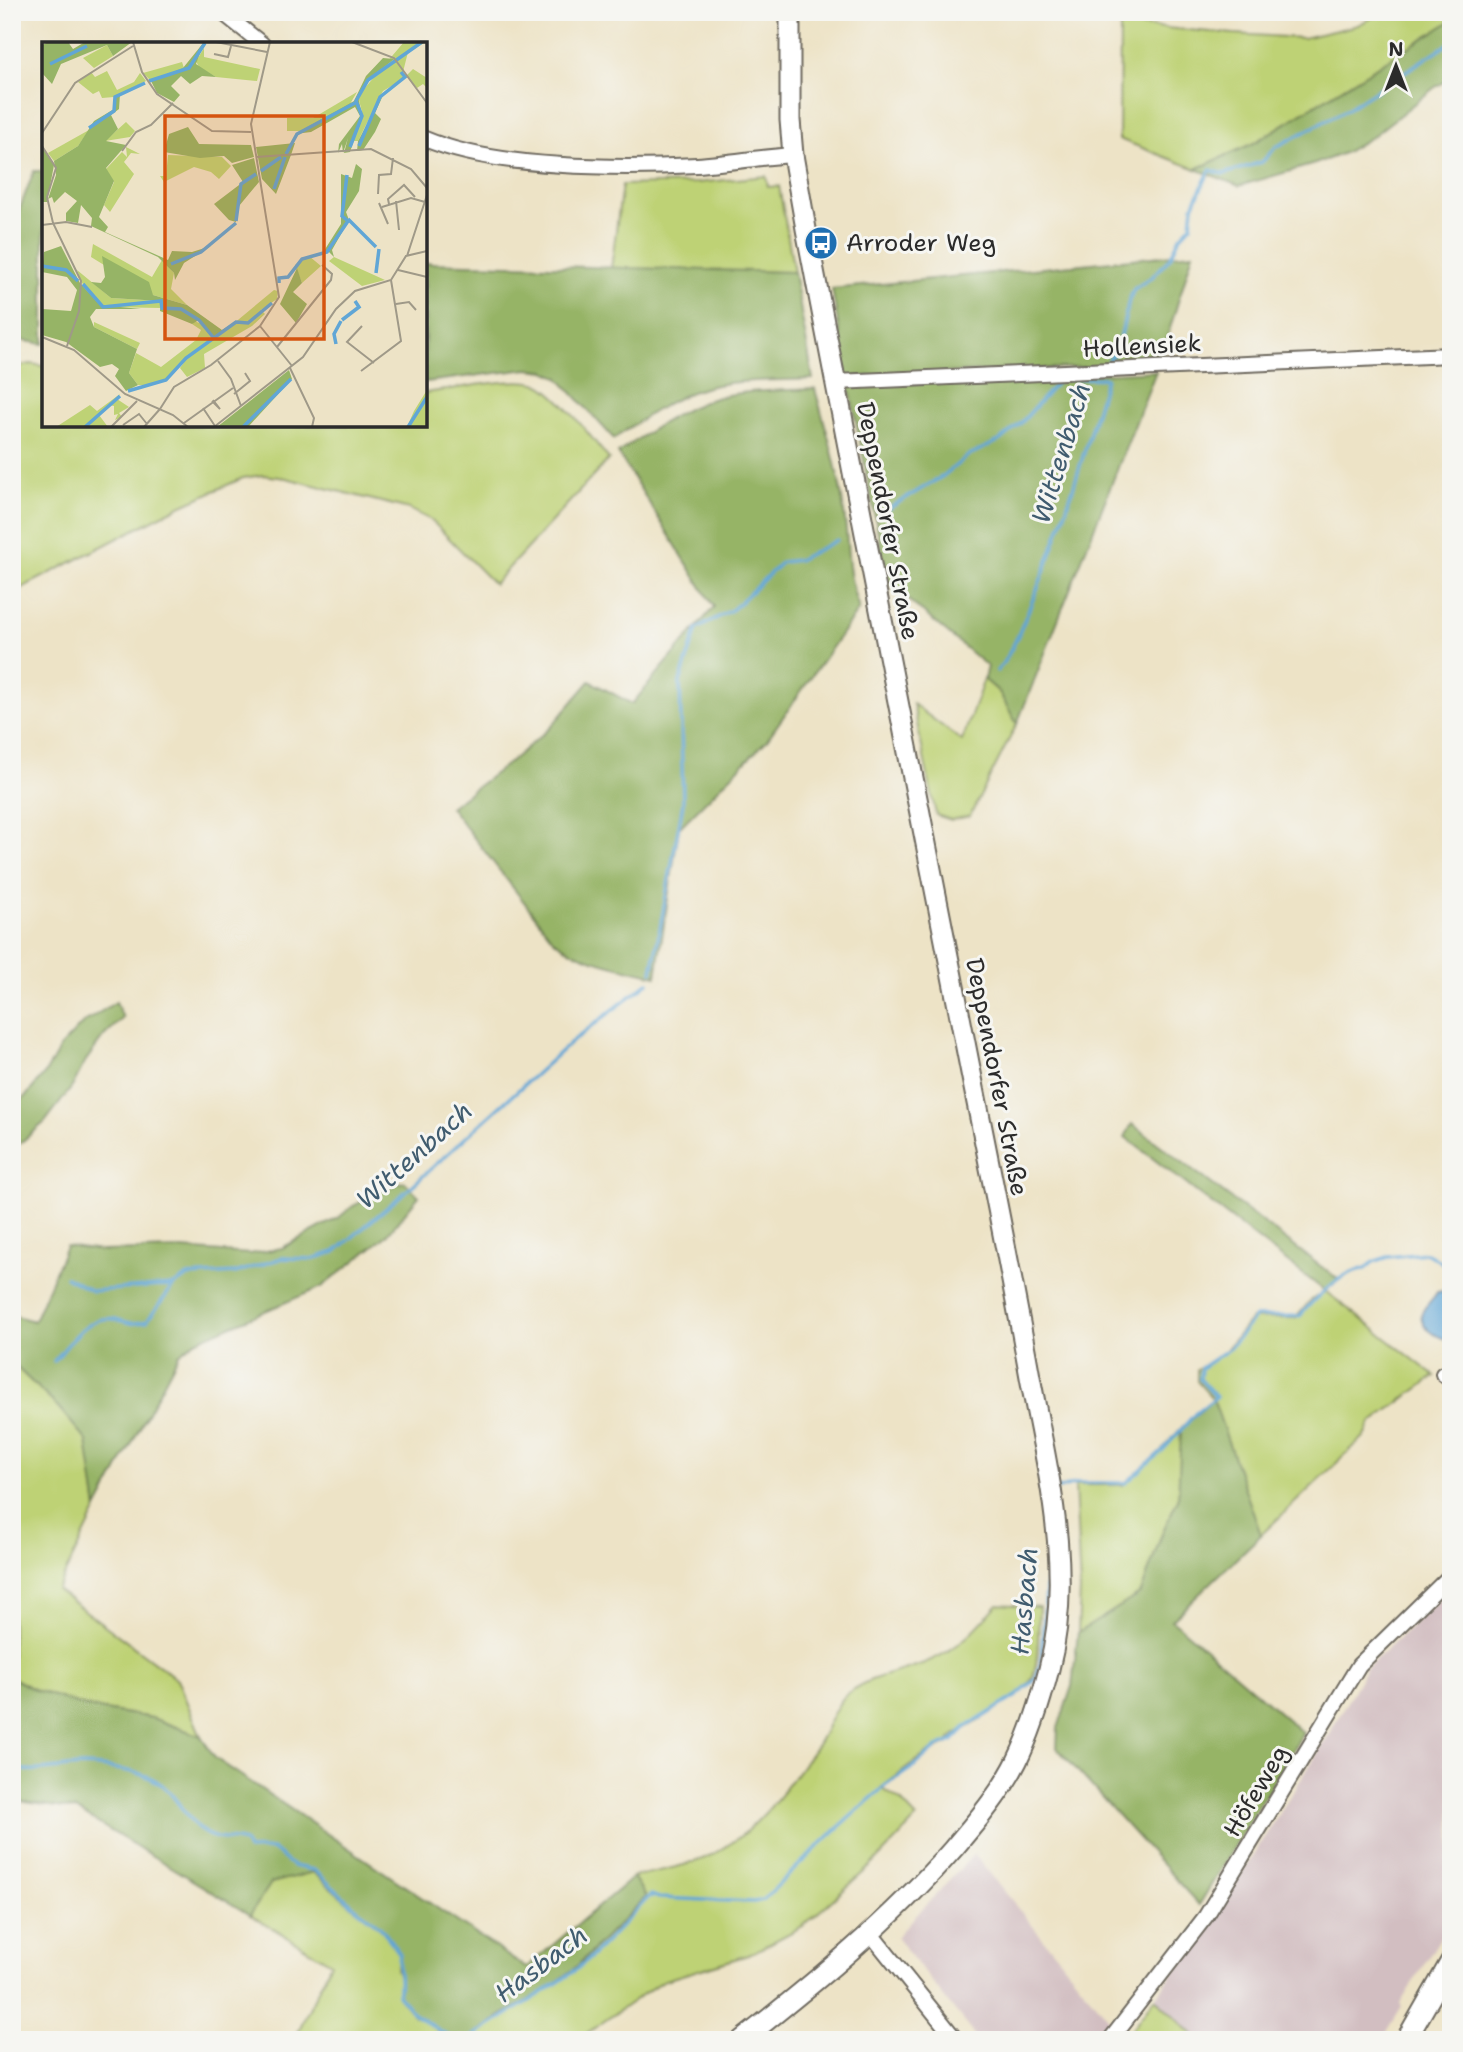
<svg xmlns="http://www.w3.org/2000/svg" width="1463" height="2052" font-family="'Shantell Sans',sans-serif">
  <rect width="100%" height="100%" fill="#f6f6f2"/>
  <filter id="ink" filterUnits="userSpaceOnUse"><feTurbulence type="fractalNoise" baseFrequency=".0143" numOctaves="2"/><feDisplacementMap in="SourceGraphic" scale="14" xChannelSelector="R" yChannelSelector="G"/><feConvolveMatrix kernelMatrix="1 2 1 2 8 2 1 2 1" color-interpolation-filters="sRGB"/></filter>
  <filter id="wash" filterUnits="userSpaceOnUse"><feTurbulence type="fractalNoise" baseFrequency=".00686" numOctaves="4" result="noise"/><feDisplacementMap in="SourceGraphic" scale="28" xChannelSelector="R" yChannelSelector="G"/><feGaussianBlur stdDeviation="1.57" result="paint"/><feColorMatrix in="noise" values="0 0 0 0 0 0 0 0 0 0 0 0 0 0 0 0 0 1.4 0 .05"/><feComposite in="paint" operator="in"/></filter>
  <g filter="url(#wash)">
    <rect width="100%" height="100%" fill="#ede3c6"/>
    <path fill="#d2bec1" d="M 1451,1589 L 1451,1920 L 1400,2004 L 1402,2007 L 1382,2040 L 1199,2040 L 1155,1998 L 1215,1915 L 1324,1743 L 1366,1668 Z
      M 974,1854 L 1110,2021 L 1097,2040 L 978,2040 L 896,1937 Z"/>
    <path fill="#bed275" stroke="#747e50" stroke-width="2" d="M 1382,12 L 1451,12 L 1451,21 L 1252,144 L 1196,169 L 1119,139 L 1120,24 L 1234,34 L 1303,38 L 1358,25 Z
      M 766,176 L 768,187 L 779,186 L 794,272 L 611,269 L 622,185 L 697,183 Z
      M 31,364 L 44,366 L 44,425 L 425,425 L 425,393 C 450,390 518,375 538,384 C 559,393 593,440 609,459 L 494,584 L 431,520 L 409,509 L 286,478 L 263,475 L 243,478 L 180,506 L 12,593 L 12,372 L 19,366 Z
      M 984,679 L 999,692 L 1017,724 L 970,816 L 951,820 L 936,815 L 913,704 L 962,741 Z
      M 1325,1291 L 1435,1376 L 1371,1423 L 1366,1435 L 1261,1535 L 1213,1399 L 1197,1381 L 1197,1370 L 1225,1351 L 1251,1319 L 1296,1318 L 1310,1301 Z
      M 12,1363 L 59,1408 L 88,1441 L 97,1509 L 57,1590 L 177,1679 L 201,1736 L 152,1718 L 87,1707 L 35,1690 L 12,1678 Z
      M 1183,1426 L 1178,1499 L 1163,1531 L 1141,1593 L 1078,1633 L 1080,1590 L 1075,1485 L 1123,1485 L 1159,1453 Z
      M 998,1604 L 1039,1607 C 1038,1625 1040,1668 1030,1682 C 1017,1699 994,1709 977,1722 C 967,1729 953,1732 947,1744 C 925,1751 901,1774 881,1788 L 900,1800 L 917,1818 L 873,1864 L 803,1926 L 748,1955 L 662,1981 L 577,2040 L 468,2040 L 501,2015 L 545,1991 L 575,1968 L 646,1897 L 633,1877 C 656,1871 683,1867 705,1858 C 754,1837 787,1788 816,1746 C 827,1731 833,1707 846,1695 C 868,1675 903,1673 929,1661 C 959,1649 978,1627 998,1604 Z
      M 313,1872 L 357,1910 L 380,1927 L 400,1955 L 396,1969 L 414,2016 L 421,2018 L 450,2040 L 294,2040 L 331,1963 L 250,1915 L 271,1883 Z
      M 1155,1998 L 1199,2040 L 1123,2040 Z"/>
    <path fill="#96b466" stroke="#607048" stroke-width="2" d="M 1451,21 L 1451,78 L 1434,88 L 1373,136 L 1344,153 L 1315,164 L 1239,186 L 1196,169 L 1252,144 Z
      M 34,171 L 44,171 L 44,344 L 12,339 L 12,229 Z
      M 1193,253 L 1159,364 L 847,377 L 832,289 Z
      M 425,263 L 794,272 L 813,379 C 781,381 735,379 704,388 C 672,397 640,420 614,439 L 558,377 L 545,371 L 528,369 L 425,382 Z
      M 1156,371 L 1017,724 L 999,692 L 984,679 L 987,666 L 888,583 L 849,386 Z
      M 815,389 C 826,429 839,471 844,512 C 849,548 846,573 859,609 L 766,741 L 679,828 L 656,976 C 621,967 581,962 553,939 L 450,807 L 510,762 L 550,728 L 590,681 L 632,704 L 714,607 L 618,453 C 646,433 679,410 712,399 C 742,389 784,391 815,389 Z
      M 116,1002 L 123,1018 L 104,1036 L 85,1062 L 72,1087 L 45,1122 L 12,1150 L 12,1107 L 27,1095 L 46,1072 L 61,1046 L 83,1023 Z
      M 1132,1124 L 1339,1280 L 1325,1291 L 1125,1137 Z
      M 405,1182 L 419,1196 L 386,1236 L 322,1287 L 195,1341 L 179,1354 L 97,1509 L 87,1441 L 59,1408 L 12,1363 L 12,1315 L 34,1321 L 66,1246 L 101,1251 L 182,1249 L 250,1254 L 282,1248 L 338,1218 L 353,1206 L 398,1183 Z
      M 1213,1399 L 1261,1535 L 1172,1620 L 1303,1733 L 1199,1905 L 1057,1748 L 1058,1728 L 1072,1686 L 1078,1633 L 1141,1593 L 1163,1531 L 1178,1499 L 1181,1429 Z
      M 12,1678 L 35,1690 L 87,1707 L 152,1718 L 201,1736 L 215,1758 L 526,1968 L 633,1877 L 646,1897 L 575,1968 L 545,1991 L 502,2015 L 468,2040 L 450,2040 L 421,2018 L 414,2016 L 398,1996 C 402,1982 396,1970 400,1955 L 380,1927 L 357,1910 L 313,1872 L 271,1883 L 250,1915 L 76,1810 L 12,1800 Z"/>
    <path fill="#60a6d6" stroke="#466880" stroke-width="2" d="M 1451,1290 L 1451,1340 C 1439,1339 1416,1326 1423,1311 C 1426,1304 1433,1300 1437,1292 Z"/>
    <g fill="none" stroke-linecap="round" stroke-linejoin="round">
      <path stroke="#60a6d6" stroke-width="3.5" d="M 1108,361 L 1118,348 L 1129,300 L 1134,289 L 1152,277 L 1170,258 L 1180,237 L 1191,225 L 1193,206 L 1210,170 L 1224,174 L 1262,162 L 1276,147 L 1344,111 L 1451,42
        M 881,513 L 943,476 L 969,455 L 999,441 L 1021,423 L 1060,379 L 1106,378 C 1084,454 1062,531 1031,604 C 1021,628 1013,651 997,671
        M 652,972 L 683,803 L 680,682 L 697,629 L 733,609 L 782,562 L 798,560 L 837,540
        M 66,1277 L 92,1291 L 174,1285
        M 54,1361 C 71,1342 87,1314 115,1319 C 131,1323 130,1325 147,1321 L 174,1285 L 188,1276 L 235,1273 L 282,1258 L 312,1259 L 335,1252 L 412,1186 L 569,1044 L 649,982
        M 1058,1489 L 1078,1483 L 1126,1483 L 1162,1451 L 1196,1413 L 1216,1397 L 1200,1379 L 1201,1368 L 1229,1349 L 1255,1317 L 1300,1316 C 1313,1300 1344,1269 1365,1269 L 1373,1262 L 1388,1257 L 1426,1253 L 1446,1265 L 1451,1266
        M 12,1769 C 36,1773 58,1767 82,1766 C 98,1766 131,1770 146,1776 C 176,1787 181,1816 203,1832 C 217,1842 230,1837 244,1842 L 248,1850 L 272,1849 L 293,1866 L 314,1870 L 357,1909 L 380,1926 L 400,1954 C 396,1969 402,1980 398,1995 L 415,2015 L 455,2040
        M 468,2040 C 504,2015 543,1995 578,1968 C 604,1947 627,1919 651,1895 L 659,1898 L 754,1902 L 763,1900 L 829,1836 L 885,1786 L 916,1765 L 937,1747 L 952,1741 L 965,1728 L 1018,1695 L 1036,1679 L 1041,1663 L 1049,1548"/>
    </g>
  </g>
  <g filter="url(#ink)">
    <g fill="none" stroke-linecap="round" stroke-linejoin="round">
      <defs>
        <path id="street" d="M 222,12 L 262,44
          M 425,139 C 496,169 620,169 697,165 C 729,163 761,157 793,155
          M 836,382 L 1451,355
          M 1443,1374 L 1451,1380
          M 871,1934 L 956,2040
          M 1110,2040 L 1206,1916 L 1359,1665 L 1451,1575"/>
        <path id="secondary" d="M 742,2040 C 817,1981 890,1921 953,1849 C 976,1822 1001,1793 1017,1761 C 1031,1733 1041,1700 1049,1669 C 1074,1573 1048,1472 1030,1377 C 1012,1277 992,1178 972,1078 C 914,795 861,512 806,229 L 793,155 L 790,120 L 790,12
          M 1406,2040 L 1451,1961"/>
      </defs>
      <use href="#street" stroke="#6f6b61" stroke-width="18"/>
      <use href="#secondary" stroke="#6f6b61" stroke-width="23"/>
      <use href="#street" stroke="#fff" stroke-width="14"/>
      <use href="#secondary" stroke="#fff" stroke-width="19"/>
    </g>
  </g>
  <defs>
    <symbol id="bus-disc" viewBox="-11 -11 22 22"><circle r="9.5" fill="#1f6fb2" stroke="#f6f6f2"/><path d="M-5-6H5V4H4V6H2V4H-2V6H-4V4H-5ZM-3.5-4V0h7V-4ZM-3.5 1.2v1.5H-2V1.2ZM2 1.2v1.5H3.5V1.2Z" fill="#fff"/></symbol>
  </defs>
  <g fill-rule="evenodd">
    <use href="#bus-disc" x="802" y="224" width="38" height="38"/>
  </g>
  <g text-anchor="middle" stroke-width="6" stroke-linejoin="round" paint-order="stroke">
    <g font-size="24" fill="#2b2b2b" stroke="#f6f6f2" text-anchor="start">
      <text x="846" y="251">Arroder Weg</text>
    </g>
    <g font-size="24" fill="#2b2b2b" stroke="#f6f6f2">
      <text transform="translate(1142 346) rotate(-3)" y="8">Hollensiek</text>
      <text transform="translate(888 521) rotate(79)" y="8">Deppendorfer Straße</text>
      <text transform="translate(997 1077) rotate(79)" y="8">Deppendorfer Straße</text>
      <text transform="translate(1256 1791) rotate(-59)" y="8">Höfeweg</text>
    </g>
    <g font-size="26" font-style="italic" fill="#405c6f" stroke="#f6f6f2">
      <text transform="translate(1061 453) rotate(-73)" y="9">Wittenbach</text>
      <text transform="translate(414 1155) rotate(-42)" y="9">Wittenbach</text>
      <text transform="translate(1024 1601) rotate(-85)" y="9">Hasbach</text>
      <text transform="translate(541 1964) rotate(-37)" y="9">Hasbach</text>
    </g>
  </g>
  <g transform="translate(42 42)">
    <rect width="385" height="385" fill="#ede3c6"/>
    <path d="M 362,0 L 384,0 L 366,10 L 361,30 L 364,34 L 371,27 L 385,36 L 385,46 L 381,42 L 375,46 L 365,35 L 341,49 L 316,99 L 310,99 L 320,70 L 316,54 ZM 65,3 L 71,14 L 52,26 L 41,16 ZM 162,6 L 162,15 L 218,27 L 215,39 L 174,35 L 157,25 L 154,19 ZM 140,20 L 142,26 L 109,39 L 101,31 ZM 65,29 L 75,48 L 92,40 L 98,31 L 104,39 L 72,55 L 60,56 L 57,49 L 51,52 L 36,40 L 49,30 L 53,35 ZM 315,50 L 308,62 L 259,89 L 245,89 L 245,76 L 271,76 ZM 84,80 L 93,89 L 88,95 L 63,99 ZM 47,88 L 36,104 L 12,119 L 6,111 ZM 84,105 L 98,112 L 89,111 L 82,120 L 92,132 L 68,170 L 62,163 L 72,140 L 64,127 L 80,110 L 85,115 ZM 126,113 L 180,115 L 189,124 L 177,137 L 169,130 L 152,125 L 122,140 L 118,134 L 124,134 ZM 51,202 L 110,235 L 120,218 L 132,231 L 129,247 L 145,263 L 111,253 L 49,215 ZM 267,214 L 279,224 L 260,241 L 253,223 ZM 292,215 L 332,233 L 343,238 L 320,244 L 287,219 ZM 35,228 L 69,256 L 119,259 L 120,266 L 62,265 L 40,241 ZM 232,248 L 236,249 L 235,257 L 219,268 L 223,272 L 210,284 L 162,312 L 163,326 L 145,335 L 138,326 L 145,316 L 124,338 L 107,343 L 96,343 L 87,331 L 94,311 L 119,325 L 154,298 L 159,288 L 150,282 L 152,279 L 163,283 L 173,297 ZM 52,280 L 98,301 L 95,307 L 52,285 ZM 385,348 L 385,385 L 365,385 L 372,369 ZM 78,352 L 75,357 L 87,365 L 77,371 L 80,375 L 73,378 L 76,372 L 72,373 L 72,364 L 67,363 L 57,373 L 66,385 L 14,385 L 48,363 L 55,369 Z" fill="#bed275"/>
    <path d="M 7,0 L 26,0 L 31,7 L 43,0 L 90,0 L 71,14 L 65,3 L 19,22 L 10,42 L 0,31 L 0,3 ZM 162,0 L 154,22 L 174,35 L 160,34 L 148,42 L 139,34 L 129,44 L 138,53 L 132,60 L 115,51 L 109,39 L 141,26 ZM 341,16 L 352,17 L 328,36 L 316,54 L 320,74 L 308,110 L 302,111 L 306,96 L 301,111 L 300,102 L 296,111 L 297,102 L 318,74 L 313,65 L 269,90 L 253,92 L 312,59 L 324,34 ZM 343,49 L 333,71 L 339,77 L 333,90 L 321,108 L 315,109 L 316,99 ZM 78,52 L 77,67 L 69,73 L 76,87 L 64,99 L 84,103 L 64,126 L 72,139 L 57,175 L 66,185 L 63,190 L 126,218 L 130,209 L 150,210 L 169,204 L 142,221 L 133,238 L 132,231 L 116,215 L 49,184 L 50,176 L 39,163 L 36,181 L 24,179 L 24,171 L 35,159 L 23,150 L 12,161 L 10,155 L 6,157 L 14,133 L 12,119 L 36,104 L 52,79 L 72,67 L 72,55 ZM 146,85 L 157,102 L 209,103 L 212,115 L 190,121 L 182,114 L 158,116 L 122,110 L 127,92 ZM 253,101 L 249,113 L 234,152 L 220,137 L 214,105 ZM 0,105 L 12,123 L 5,160 L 0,160 ZM 212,116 L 217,140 L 197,164 L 194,180 L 187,178 L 172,162 L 201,140 L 190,123 ZM 314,122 L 320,127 L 317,149 L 304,170 L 307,178 L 290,208 L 292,215 L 286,209 L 280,212 L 299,182 L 299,132 L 310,136 ZM 19,204 L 38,241 L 58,263 L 99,267 L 54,267 L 48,275 L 52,285 L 95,307 L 87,331 L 96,343 L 84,349 L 73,334 L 77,327 L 70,322 L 58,325 L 24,300 L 0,293 L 0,267 L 29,269 L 35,248 L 25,235 L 0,230 L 2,210 ZM 60,214 L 107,240 L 111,253 L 145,263 L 180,288 L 193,280 L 173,297 L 157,278 L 150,282 L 118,269 L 119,259 L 69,256 L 49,240 L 59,241 L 63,235 ZM 255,226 L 260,241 L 251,250 L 265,262 L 254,281 L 238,262 ZM 247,328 L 250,337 L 206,385 L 175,385 Z" fill="#96b466"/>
    <path fill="none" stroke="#60a6d6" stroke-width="3.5" d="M 8,22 L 45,4M 107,39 L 147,26 L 163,1M 47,86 L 72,69 L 73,55 L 103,41M 317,104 L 338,55 L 363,35 L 359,30M 308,105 L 320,74 L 314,59 L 326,38 L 380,0M 244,112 L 255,92 L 313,61M 219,129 L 239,115M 232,147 L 243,115M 306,177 L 334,205M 194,179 L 199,142 L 214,132M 129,222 L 159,210 L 194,181M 0,224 L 24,228 L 36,239M 334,231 L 337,207M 237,241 L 237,236 L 246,235 L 260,217 L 285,210 L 306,179 L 300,174 L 305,133M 41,242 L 61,265 L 119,259 L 120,266 L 139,267 L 157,278 L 171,295M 300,278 L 317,265 L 313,259M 294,302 L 292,292 L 299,279M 86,349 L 124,338 L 144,316 L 194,280 L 206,281 L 230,261M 43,385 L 78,354M 201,385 L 249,337M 366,385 L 385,355"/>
    <path fill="none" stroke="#9f9988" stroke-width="2" d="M 91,0 L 100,30 L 115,52 L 170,89 L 209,90M 174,0 L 225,10M 310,0 L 352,16 L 385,61M 172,12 L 186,15 L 189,4M 0,91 L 33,41 L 91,4M 0,104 L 14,126 L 5,155 L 11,181 L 39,239 L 37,269 L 25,304M 80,109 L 94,90 L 109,83 L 131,61M 214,115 L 329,107 L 369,127 L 385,146M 336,152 L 337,133 L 349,132 L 351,116M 354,159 L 357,188M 337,161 L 346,182M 347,162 L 346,157 L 362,143 L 373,155M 340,165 L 369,156 L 383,160M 0,183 L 24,180 L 50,185M 365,214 L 385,153M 356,228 L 385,235M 354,262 L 367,260 L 374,268M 218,284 L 250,324M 320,284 L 305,300 L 332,321M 0,295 L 32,308 L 83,352 L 131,373 L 146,385M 235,305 L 289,238 L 290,232 L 280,223M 176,319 L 189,337 L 199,364M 248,326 L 272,376 L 270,385M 319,329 L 359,299 L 349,238M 192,352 L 208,339 L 203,331M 170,359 L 178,367 L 171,358M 161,366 L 173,384M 118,367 L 132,345 L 169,323 L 218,284 L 237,255 L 209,82 L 228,0M 142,381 L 191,346M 81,383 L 97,372 L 105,382M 69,385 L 95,359M 102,385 L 118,367M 172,385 L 261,315 L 294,267 L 313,249 L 349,238 L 364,214 L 385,209"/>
    <path fill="#d5540f" fill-opacity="0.15" stroke="#d5540f" stroke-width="3.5" d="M 123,74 L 282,74 L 282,297 L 123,297 Z"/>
    <rect width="385" height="385" fill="none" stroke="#2b2b2b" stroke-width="3.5"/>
  </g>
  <rect width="1463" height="2052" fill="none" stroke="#f6f6f2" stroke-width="42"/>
  <g transform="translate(1396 66)" stroke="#f6f6f2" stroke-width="5" paint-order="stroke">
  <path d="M0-5L12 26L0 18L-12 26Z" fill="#2b2b2b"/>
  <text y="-10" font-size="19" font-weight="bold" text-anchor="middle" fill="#2b2b2b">N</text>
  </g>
</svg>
